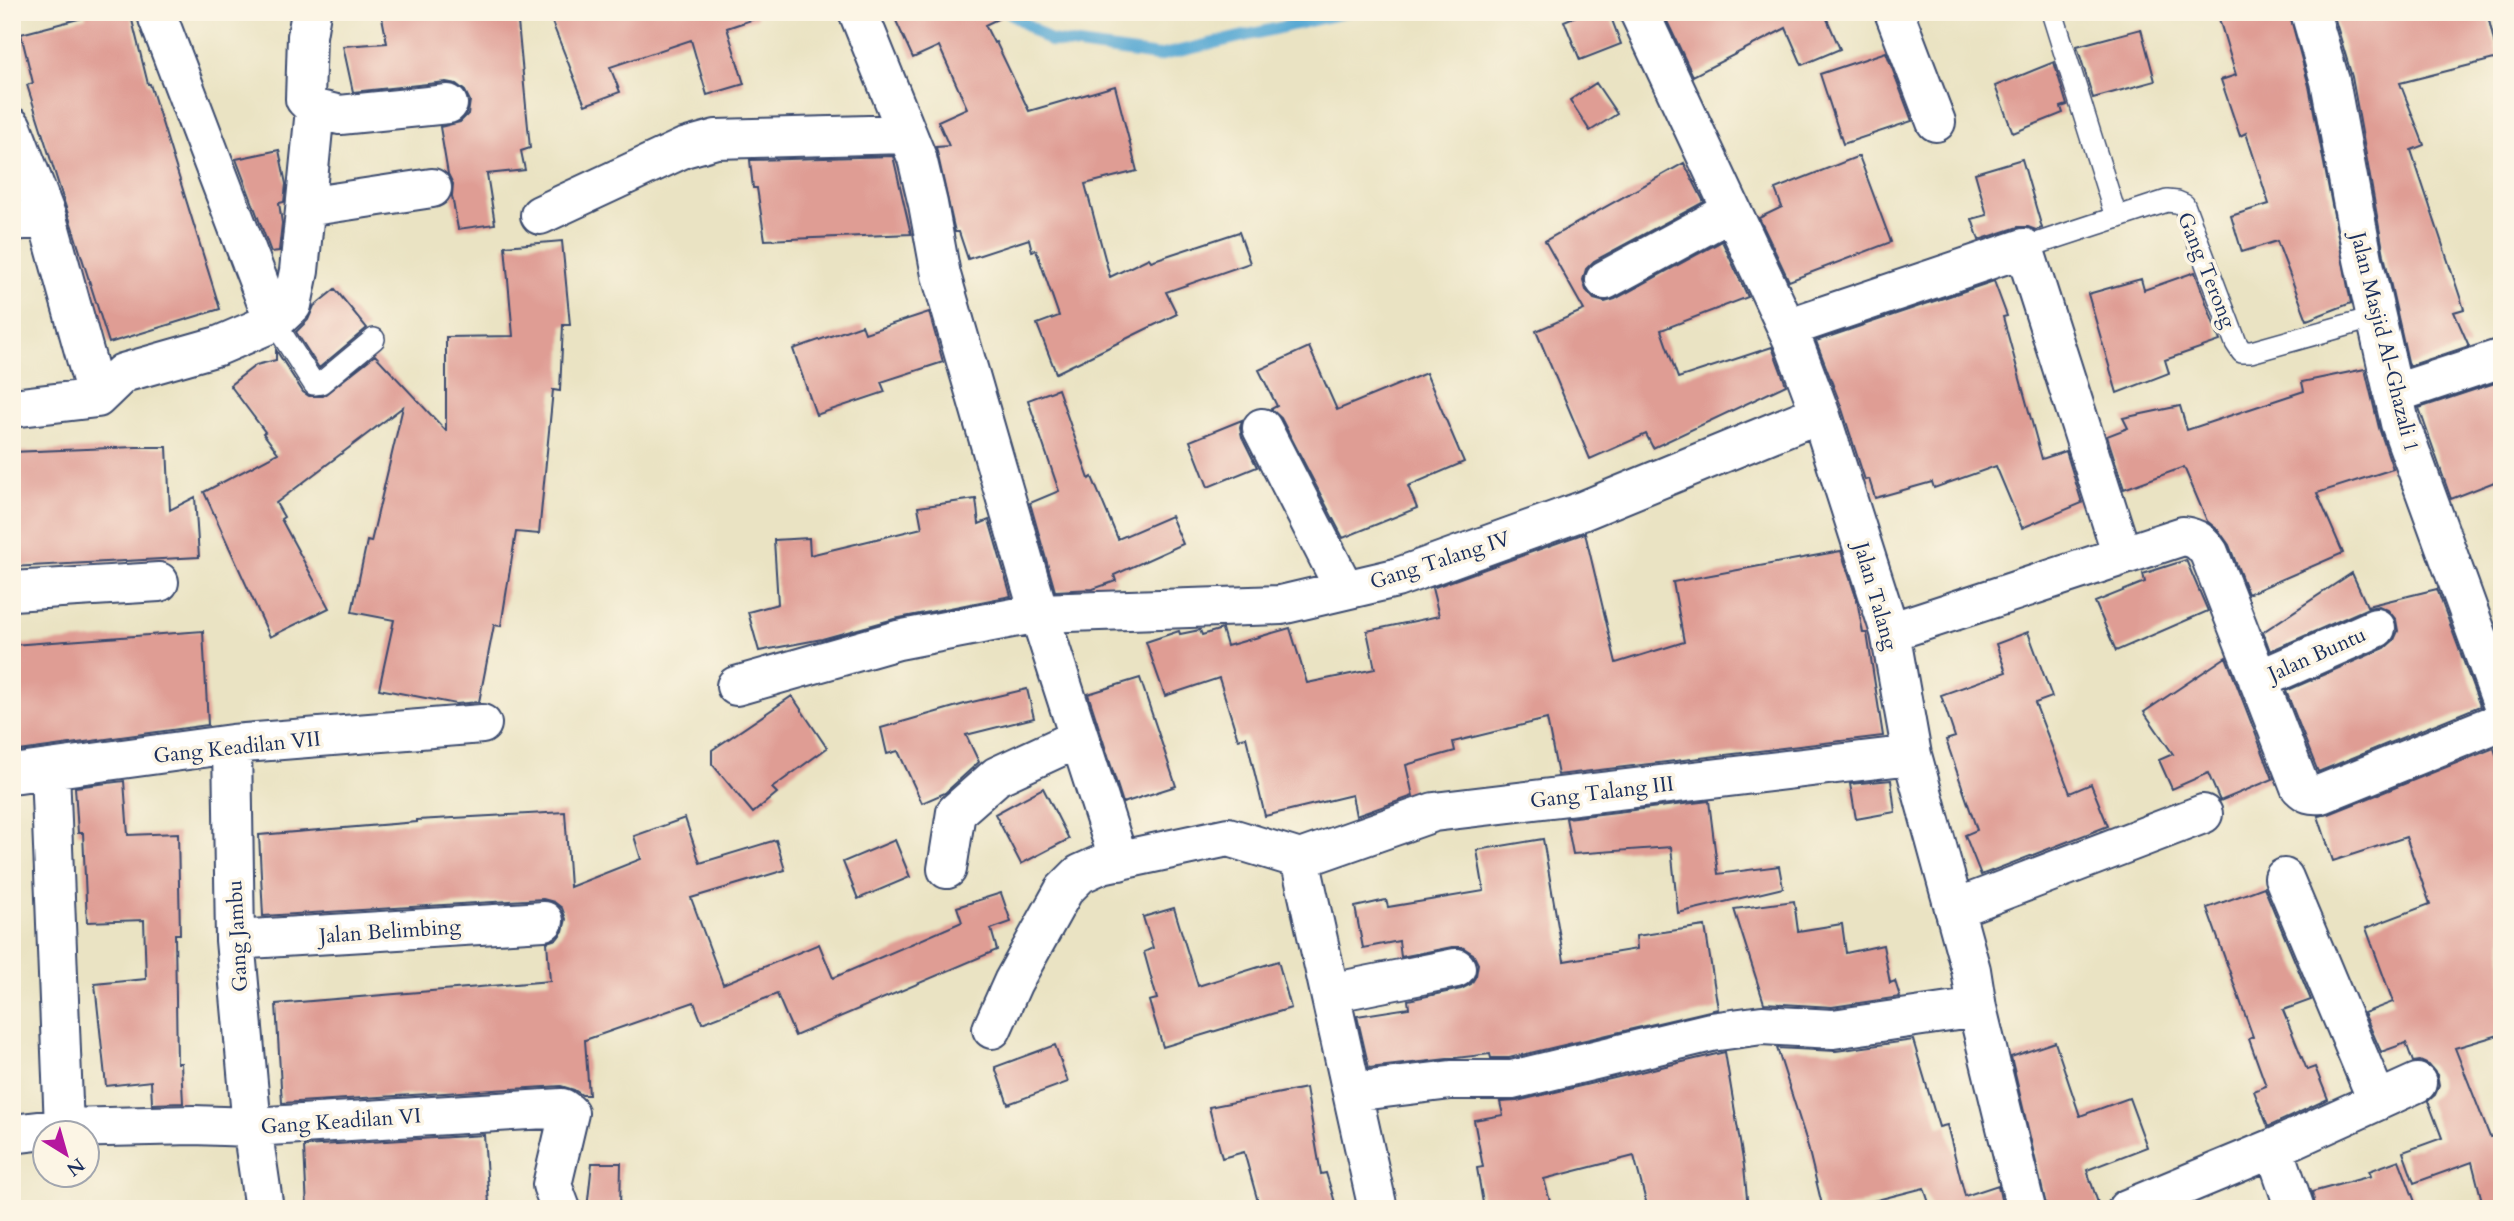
<svg xmlns="http://www.w3.org/2000/svg" width="2514" height="1221" font-family="Cardo,serif">
  <rect width="100%" height="100%" fill="#fcf5e5"/>
  <filter id="ink" filterUnits="userSpaceOnUse"><feTurbulence type="fractalNoise" baseFrequency=".0143" numOctaves="2"/><feDisplacementMap in="SourceGraphic" scale="14" xChannelSelector="R" yChannelSelector="G"/><feConvolveMatrix kernelMatrix="1 2 1 2 8 2 1 2 1" color-interpolation-filters="sRGB"/></filter>
  <filter id="wash" filterUnits="userSpaceOnUse"><feTurbulence type="fractalNoise" baseFrequency=".00686" numOctaves="4" result="noise"/><feDisplacementMap in="SourceGraphic" scale="28" xChannelSelector="R" yChannelSelector="G"/><feGaussianBlur stdDeviation="1.57" result="paint"/><feColorMatrix in="noise" values="0 0 0 0 0 0 0 0 0 0 0 0 0 0 0 0 0 1.4 0 .05"/><feComposite in="paint" operator="in"/></filter>
  <g filter="url(#wash)">
    <rect width="100%" height="100%" fill="#eae3c3"/>
    <g fill="none" stroke-linecap="round" stroke-linejoin="round">
      <path stroke="#59a9d3" stroke-width="12" d="M 1009,12 L 1050,41 L 1158,56 L 1348,12"/>
    </g>
    <g id="blocks">
      <path fill="#df9d94" d="M 85,12 L 130,12 L 148,84 L 150,84 L 220,309 L 109,343 L 27,85 L 33,83 L 21,34 L 86,17 Z
        M 381,12 L 517,12 L 530,148 L 521,151 L 525,170 L 487,174 L 495,224 L 458,229 L 452,196 L 453,184 L 448,174 L 440,127 L 460,122 L 468,114 L 470,101 L 465,91 L 456,84 L 446,82 L 353,92 L 343,46 L 387,43 Z
        M 548,12 L 756,12 L 757,18 L 727,28 L 744,84 L 707,95 L 691,40 L 610,67 L 620,92 L 585,105 Z
        M 892,12 L 1012,12 L 985,25 L 994,43 L 996,42 L 1029,111 L 1115,86 L 1137,171 L 1085,184 L 1110,277 L 1149,258 L 1151,261 L 1239,232 L 1250,263 L 1166,292 L 1177,314 L 1056,373 L 1037,324 L 1059,316 L 1036,250 L 1032,251 L 1029,239 L 968,259 L 959,232 L 955,232 L 936,147 L 949,146 L 938,121 L 967,108 L 939,46 L 913,58 Z
        M 1586,12 L 1609,12 L 1621,44 L 1580,60 L 1564,21 Z
        M 1675,12 L 1824,12 L 1840,49 L 1802,65 L 1786,28 L 1693,76 L 1665,17 Z
        M 2217,12 L 2289,12 L 2309,86 L 2351,303 L 2307,320 L 2277,241 L 2242,252 L 2231,216 L 2269,204 L 2246,133 L 2240,136 L 2221,80 L 2236,75 Z
        M 2351,12 L 2487,12 L 2498,58 L 2400,83 L 2424,145 L 2411,150 L 2464,309 L 2454,312 L 2469,346 L 2409,366 L 2384,255 L 2352,77 L 2334,16 Z
        M 2141,29 L 2155,81 L 2093,98 L 2077,46 Z
        M 1886,52 L 1912,121 L 1843,144 L 1820,74 Z
        M 2054,62 L 2067,105 L 2061,107 L 2063,113 L 2013,133 L 1995,86 Z
        M 1596,83 L 1617,114 L 1590,131 L 1570,100 Z
        M 279,150 L 286,184 L 284,202 L 279,203 L 282,223 L 279,251 L 271,252 L 236,159 Z
        M 893,156 L 911,234 L 765,240 L 757,188 L 753,188 L 750,160 Z
        M 1859,156 L 1891,242 L 1789,281 L 1759,218 L 1782,207 L 1775,189 Z
        M 2022,159 L 2042,228 L 2036,230 L 2028,227 L 2018,227 L 1979,240 L 1972,219 L 1987,215 L 1975,173 Z
        M 1684,163 L 1704,202 L 1594,261 L 1586,269 L 1583,280 L 1586,290 L 1594,299 L 1605,302 L 1615,299 L 1722,241 L 1748,297 L 1661,330 L 1678,378 L 1772,347 L 1786,385 L 1653,448 L 1646,434 L 1590,459 L 1536,331 L 1584,310 L 1545,241 Z
        M 562,241 L 570,325 L 563,325 L 560,391 L 553,390 L 539,534 L 516,532 L 501,626 L 494,625 L 479,702 L 456,704 L 379,689 L 394,620 L 352,612 L 367,541 L 371,542 L 403,407 L 276,503 L 284,517 L 281,519 L 329,608 L 270,637 L 204,492 L 278,453 L 263,433 L 265,432 L 230,385 L 256,365 L 276,360 L 276,350 L 303,392 L 309,396 L 323,396 L 375,355 L 446,431 L 446,337 L 513,336 L 505,246 Z
        M 2195,272 L 2220,341 L 2165,360 L 2169,373 L 2117,393 L 2088,294 L 2141,279 L 2144,290 Z
        M 1994,281 L 2007,316 L 2003,317 L 2042,459 L 2066,451 L 2082,503 L 2022,528 L 1996,466 L 1934,488 L 1932,482 L 1875,498 L 1869,479 L 1865,480 L 1841,406 L 1816,341 Z
        M 335,289 L 367,328 L 319,368 L 296,332 L 308,320 L 314,306 Z
        M 929,312 L 943,362 L 881,382 L 885,392 L 816,415 L 793,349 L 862,325 L 865,333 Z
        M 1309,347 L 1337,410 L 1426,373 L 1464,462 L 1408,486 L 1417,508 L 1343,538 L 1281,418 L 1271,409 L 1277,406 L 1259,370 Z
        M 2365,369 L 2379,428 L 2393,469 L 2317,493 L 2343,553 L 2248,594 L 2229,545 L 2219,531 L 2207,521 L 2184,467 L 2124,489 L 2107,436 L 2128,428 L 2123,418 L 2180,406 L 2187,430 L 2304,391 L 2302,382 Z
        M 2501,381 L 2502,479 L 2451,499 L 2419,408 Z
        M 1058,389 L 1089,479 L 1092,477 L 1118,539 L 1171,516 L 1183,544 L 1114,575 L 1116,581 L 1093,589 L 1055,591 L 1030,503 L 1059,491 L 1028,400 Z
        M 1242,420 L 1240,428 L 1242,437 L 1257,467 L 1208,487 L 1190,441 Z
        M 136,447 L 167,447 L 170,510 L 195,497 L 199,557 L 12,567 L 12,452 Z
        M 976,499 L 979,524 L 989,520 L 1011,596 L 894,619 L 822,639 L 759,651 L 748,612 L 778,604 L 774,540 L 809,538 L 810,555 L 922,528 L 918,507 Z
        M 1585,533 L 1616,663 L 1684,642 L 1673,582 L 1841,551 L 1857,600 L 1863,633 L 1867,633 L 1883,736 L 1558,775 L 1547,719 L 1453,742 L 1455,751 L 1406,765 L 1413,796 L 1356,816 L 1352,795 L 1265,816 L 1246,737 L 1238,739 L 1219,678 L 1165,696 L 1146,642 L 1179,631 L 1180,634 L 1200,630 L 1202,635 L 1222,629 L 1227,646 L 1290,628 L 1307,683 L 1375,669 L 1367,631 L 1439,616 L 1432,588 Z
        M 2186,560 L 2208,611 L 2116,651 L 2095,602 L 2145,582 L 2143,574 Z
        M 2352,573 L 2367,606 L 2437,589 L 2480,706 L 2318,772 L 2286,691 L 2385,648 L 2394,640 L 2398,631 L 2396,620 L 2388,610 L 2379,606 L 2368,608 L 2270,651 L 2263,632 Z
        M 203,631 L 208,725 L 12,752 L 12,645 Z
        M 2028,632 L 2052,697 L 2035,703 L 2070,793 L 2091,784 L 2108,826 L 1981,875 L 1965,835 L 1977,830 L 1946,740 L 1955,737 L 1941,695 L 2006,672 L 1996,644 Z
        M 2226,657 L 2273,779 L 2220,801 L 2208,773 L 2172,789 L 2159,760 L 2173,754 L 2144,712 Z
        M 1140,678 L 1176,786 L 1123,803 L 1088,694 Z
        M 1027,689 L 1034,718 L 966,735 L 979,762 L 945,793 L 922,803 L 898,751 L 887,754 L 881,728 L 968,703 Z
        M 792,696 L 827,748 L 772,788 L 777,793 L 753,813 L 712,764 L 712,750 Z
        M 2494,748 L 2502,774 L 2502,1034 L 2455,1048 L 2490,1137 L 2502,1134 L 2502,1209 L 2484,1209 L 2472,1162 L 2414,1183 L 2403,1152 L 2442,1138 L 2428,1101 L 2435,1095 L 2439,1086 L 2437,1075 L 2429,1065 L 2420,1061 L 2413,1062 L 2406,1043 L 2381,1052 L 2364,1013 L 2393,1002 L 2366,928 L 2430,904 L 2406,837 L 2333,861 L 2318,816 L 2329,814 Z
        M 1891,780 L 1895,812 L 1856,819 L 1850,784 Z
        M 124,781 L 128,835 L 178,833 L 180,934 L 175,934 L 177,1063 L 181,1063 L 183,1103 L 152,1104 L 151,1081 L 106,1086 L 95,984 L 146,979 L 144,920 L 87,922 L 83,833 L 78,833 L 75,787 Z
        M 1043,788 L 1069,839 L 1021,864 L 995,814 Z
        M 1709,801 L 1718,874 L 1779,866 L 1783,888 L 1678,913 L 1671,847 L 1573,854 L 1566,818 Z
        M 565,812 L 570,887 L 641,859 L 634,836 L 685,818 L 700,863 L 776,840 L 785,870 L 691,898 L 723,984 L 819,944 L 833,978 L 962,922 L 957,907 L 1001,893 L 1011,922 L 991,929 L 997,950 L 795,1036 L 777,994 L 702,1023 L 694,1002 L 585,1040 L 589,1095 L 582,1095 L 574,1090 L 561,1086 L 282,1103 L 276,1004 L 550,981 L 547,942 L 557,939 L 563,931 L 566,919 L 562,908 L 554,902 L 543,899 L 263,916 L 259,835 L 417,822 L 417,820 Z
        M 1543,839 L 1564,961 L 1637,949 L 1636,936 L 1705,926 L 1718,1009 L 1509,1058 L 1491,1058 L 1490,1054 L 1369,1068 L 1357,1016 L 1409,1008 L 1408,1000 L 1461,989 L 1471,984 L 1476,976 L 1478,964 L 1473,954 L 1462,947 L 1452,947 L 1401,957 L 1399,941 L 1363,948 L 1355,907 L 1386,900 L 1388,907 L 1484,891 L 1477,850 Z
        M 895,840 L 910,877 L 858,899 L 843,862 Z
        M 2264,887 L 2311,1000 L 2283,1010 L 2307,1070 L 2315,1067 L 2328,1099 L 2268,1127 L 2254,1091 L 2266,1086 L 2249,1039 L 2253,1037 L 2207,908 Z
        M 1794,901 L 1798,931 L 1842,924 L 1846,953 L 1883,945 L 1890,983 L 1895,981 L 1900,997 L 1832,1007 L 1764,1003 L 1734,909 Z
        M 1174,908 L 1198,986 L 1278,961 L 1291,1008 L 1163,1047 L 1149,1001 L 1157,999 L 1144,952 L 1153,948 L 1143,917 Z
        M 1913,1040 L 1939,1127 L 1947,1125 L 1965,1196 L 1998,1185 L 2003,1209 L 1931,1209 L 1924,1188 L 1842,1209 L 1823,1209 L 1806,1139 L 1777,1048 L 1836,1051 Z
        M 2055,1042 L 2080,1116 L 2129,1098 L 2147,1147 L 2087,1170 L 2100,1209 L 2047,1209 L 2011,1057 Z
        M 1055,1045 L 1068,1082 L 1008,1104 L 995,1067 Z
        M 1725,1052 L 1744,1166 L 1748,1209 L 1648,1209 L 1634,1156 L 1544,1179 L 1552,1209 L 1484,1209 L 1477,1168 L 1483,1167 L 1474,1120 L 1503,1115 L 1500,1102 L 1517,1101 Z
        M 1306,1088 L 1321,1174 L 1326,1173 L 1337,1209 L 1260,1209 L 1244,1152 L 1222,1158 L 1209,1107 Z
        M 484,1135 L 489,1204 L 413,1209 L 307,1209 L 304,1146 Z
        M 2399,1160 L 2415,1202 L 2395,1209 L 2316,1209 L 2312,1192 L 2371,1176 L 2369,1171 Z
        M 592,1163 L 621,1163 L 620,1209 L 587,1209 Z"/>
    </g>
  </g>
  <g filter="url(#ink)">
    <use href="#blocks" fill-opacity="0" stroke="#3a4a6d" stroke-width="2"/>
    <g fill="none" stroke-linecap="round" stroke-linejoin="round">
      <defs>
        <path id="lane" d="M 2052,12 L 2116,217
          M 2024,248 L 2167,201 L 2177,202 L 2184,205 L 2236,343 L 2242,352 L 2251,352 L 2376,317
          M 274,322 L 314,384 L 321,383 L 374,339"/>
        <path id="street" d="M 311,12 L 307,36 L 305,99 L 315,109 L 340,115 L 448,104
          M 858,12 L 917,158 L 928,204 L 941,275 L 1039,613 L 1119,861
          M 1639,12 L 1793,341 L 1820,413 L 1890,632 L 1912,755 L 1971,970 L 1977,1008 L 2026,1209
          M 1894,12 L 1936,122
          M 2310,12 L 2330,81 L 2363,259 L 2400,423 L 2502,703
          M 158,18 L 274,322
          M 12,127 L 47,218 L 97,398
          M 306,207 L 432,188
          M 540,215 L 684,148 L 716,139 L 907,134
          M 12,221 L 47,218
          M 1605,280 L 1732,211
          M 1787,328 L 2024,248 L 2122,555
          M 2393,394 L 2502,358
          M 12,408 L 97,398 L 123,373 L 218,346 L 274,322 L 292,305 L 299,271 L 315,109
          M 1262,428 L 1345,590
          M 12,591 L 159,582
          M 1890,632 L 2183,536 C 2196,538 2202,542 2209,553 L 2300,787 C 2307,794 2311,795 2321,794 L 2502,721
          M 2258,680 L 2376,628
          M 736,686 L 898,640 L 1039,613 L 1281,605 L 1396,578 L 1582,511 L 1820,413
          M 232,744 L 235,940 L 252,1127 L 264,1209
          M 50,770 L 64,1128
          M 12,774 L 232,744 L 482,724
          M 1300,859 L 1434,812 L 1912,755
          M 1300,859 L 1378,1209
          M 947,869 L 956,812 L 997,776 L 1079,738
          M 2284,878 L 2377,1100
          M 1954,909 L 2203,814
          M 235,940 L 544,921
          M 1330,993 L 1456,968
          M 992,1029 L 1013,982 L 1064,890 L 1080,874 L 1102,864 L 1228,837 L 1300,859
          M 1352,1092 L 1451,1080 L 1512,1080 L 1711,1032 L 1762,1025 L 1833,1029 L 1977,1008
          M 12,1134 L 64,1128 L 193,1125 L 252,1127 L 562,1108 L 569,1113 L 552,1185 L 561,1209
          M 2274,1148 L 2295,1209
          M 2127,1209 L 2274,1148 L 2417,1083"/>
      </defs>
      <use href="#lane" stroke="#3a4a6d" stroke-width="24"/>
      <use href="#street" stroke="#3a4a6d" stroke-width="42"/>
      <use href="#lane" stroke="#fff" stroke-width="21"/>
      <use href="#street" stroke="#fff" stroke-width="38"/>
    </g>
  </g>
  <g text-anchor="middle" stroke-width="7" stroke-linejoin="round" paint-order="stroke">
    <g font-size="21" fill="#1b2f5e" stroke="#fcf5e5">
      <text transform="translate(2207 270) rotate(68)" y="7">Gang Terong</text>
      <text transform="translate(2385 342) rotate(76)" y="7">Jalan Masjid Al-Ghazali 1</text>
      <text transform="translate(1440 560) rotate(-18)" y="7">Gang Talang IV</text>
      <text transform="translate(1876 596) rotate(74)" y="7">Jalan Talang</text>
      <text transform="translate(2317 654) rotate(-24)" y="7">Jalan Buntu</text>
      <text transform="translate(237 747) rotate(-6)" y="7">Gang Keadilan VII</text>
      <text transform="translate(1602 792) rotate(-7)" y="7">Gang Talang III</text>
      <text transform="translate(390 931) rotate(-4)" y="7">Jalan Belimbing</text>
      <text transform="translate(237 936) rotate(-93)" y="7">Gang Jambu</text>
      <text transform="translate(341 1121) rotate(-4)" y="7">Gang Keadilan VI</text>
    </g>
  </g>
  <rect width="2514" height="1221" fill="none" stroke="#fcf5e5" stroke-width="42"/>
  <g transform="translate(66 1154) rotate(143)"><circle r="33" fill="#fcf5e5" stroke="#a2a6af" stroke-width="2"/>
  <path d="M0-5L12 26L0 18L-12 26Z" fill="#b5179e"/>
  <text y="-10" font-size="19" font-weight="bold" text-anchor="middle" fill="#1b2f5e">N</text>
  </g>
</svg>
